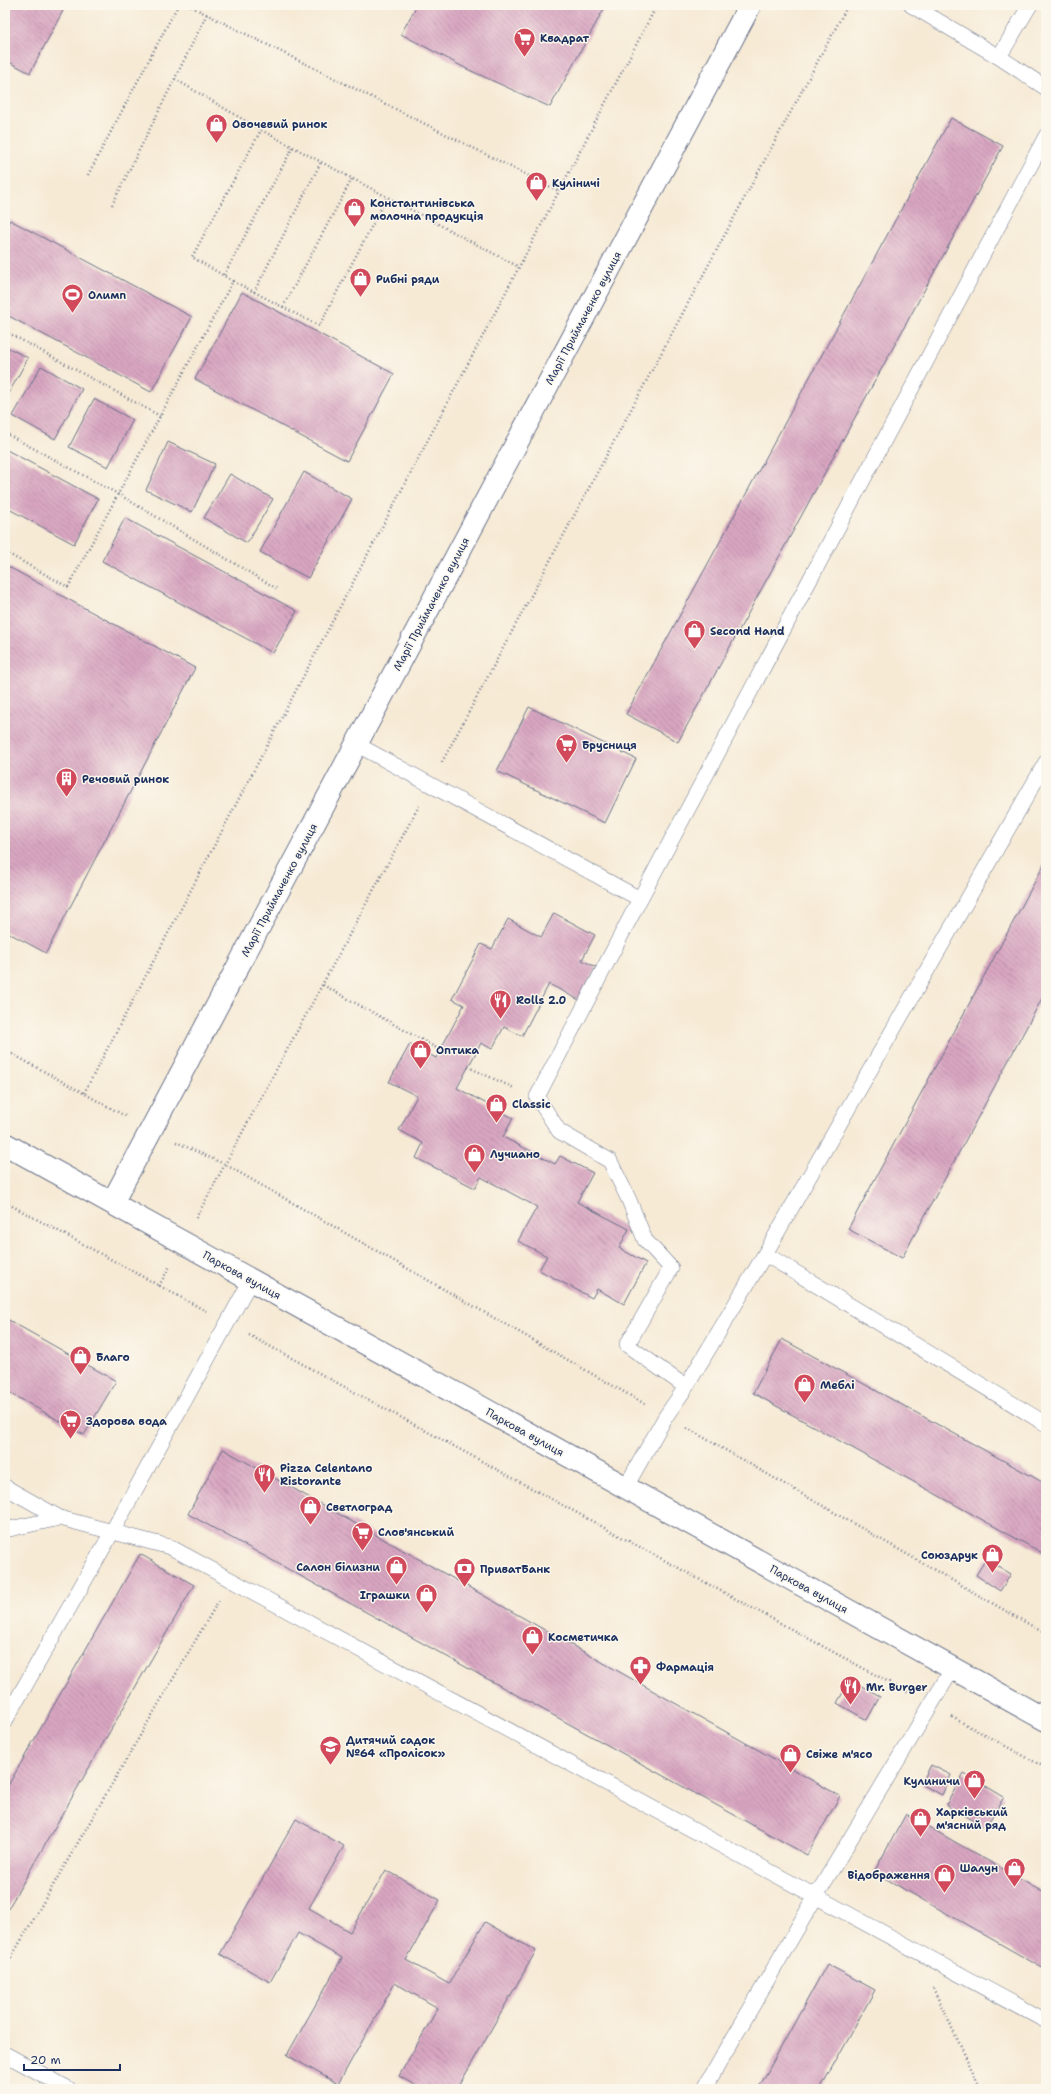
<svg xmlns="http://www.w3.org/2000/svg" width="1051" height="2094" font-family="'Shantell Sans',sans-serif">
  <defs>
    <pattern id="building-back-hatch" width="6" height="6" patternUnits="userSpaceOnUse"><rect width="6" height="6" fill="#d9a6c1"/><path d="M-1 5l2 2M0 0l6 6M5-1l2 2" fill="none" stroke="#af88a0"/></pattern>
  </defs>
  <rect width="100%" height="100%" fill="#fbf7ec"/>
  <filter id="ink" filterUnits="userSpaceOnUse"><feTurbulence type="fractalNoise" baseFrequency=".025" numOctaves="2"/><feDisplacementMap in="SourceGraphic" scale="8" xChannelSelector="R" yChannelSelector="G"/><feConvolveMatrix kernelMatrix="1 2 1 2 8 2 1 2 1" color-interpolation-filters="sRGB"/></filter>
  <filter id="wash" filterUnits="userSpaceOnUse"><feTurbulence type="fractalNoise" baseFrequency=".012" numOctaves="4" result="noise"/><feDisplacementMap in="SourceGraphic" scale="16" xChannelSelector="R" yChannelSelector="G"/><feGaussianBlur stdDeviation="0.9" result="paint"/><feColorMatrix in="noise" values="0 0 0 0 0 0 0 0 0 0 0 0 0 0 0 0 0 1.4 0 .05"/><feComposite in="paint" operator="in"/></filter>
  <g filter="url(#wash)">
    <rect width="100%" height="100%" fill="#f6ead5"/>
    <g id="blocks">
      <path fill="url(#building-back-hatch)" d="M 5,5 L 66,5 L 30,73 L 5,60 Z
        M 417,5 L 606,5 L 550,107 L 467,69 L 401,34 Z
        M 951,118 L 1003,146 L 678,742 L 626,714 Z
        M 10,220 L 192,317 L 151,392 L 5,314 L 5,228 Z
        M 242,292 L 394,374 L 347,461 L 195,379 Z
        M 5,346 L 28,358 L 5,400 Z
        M 41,366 L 82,389 L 55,439 L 13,416 Z
        M 94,399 L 133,420 L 108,467 L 69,447 Z
        M 168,442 L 215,464 L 192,512 L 146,490 Z
        M 5,449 L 98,499 L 74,544 L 5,507 Z
        M 304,472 L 352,499 L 308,578 L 260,552 Z
        M 230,474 L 273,499 L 247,543 L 204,518 Z
        M 125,518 L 297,611 L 273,653 L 102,561 Z
        M 5,565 L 195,668 L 46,953 L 5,931 Z
        M 529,707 L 636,759 L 605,823 L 497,771 Z
        M 1046,861 L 1046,991 L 902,1258 L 848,1229 Z
        M 554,913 L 595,935 L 582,960 L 596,967 L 579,1000 L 549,984 L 522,1036 L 504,1027 L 492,1049 L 481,1043 L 457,1088 L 513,1118 L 503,1137 L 555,1164 L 560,1156 L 593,1173 L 577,1202 L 629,1229 L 619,1248 L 646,1263 L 624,1304 L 597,1289 L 592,1298 L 539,1270 L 547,1256 L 518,1241 L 537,1207 L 481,1177 L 475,1188 L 416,1158 L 423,1143 L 399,1130 L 417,1096 L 389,1082 L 410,1044 L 436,1058 L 464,1005 L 452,999 L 481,944 L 492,949 L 508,919 L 541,937 Z
        M 5,1318 L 116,1381 L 84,1435 L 5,1390 Z
        M 782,1339 L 1046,1484 L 1046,1555 L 753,1393 Z
        M 223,1449 L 840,1796 L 807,1855 L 188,1514 Z
        M 140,1554 L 194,1585 L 5,1914 L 5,1791 Z
        M 986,1559 L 1011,1574 L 1000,1591 L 976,1575 Z
        M 850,1680 L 880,1696 L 867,1720 L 837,1703 Z
        M 931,1765 L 951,1775 L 942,1795 L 921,1784 Z
        M 964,1773 L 1004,1797 L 985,1828 L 946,1805 Z
        M 906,1814 L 1046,1894 L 1046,1970 L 874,1872 Z
        M 296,1819 L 344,1846 L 309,1908 L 350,1932 L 386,1870 L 440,1900 L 406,1960 L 449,1984 L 485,1922 L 536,1951 L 457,2089 L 421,2089 L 399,2076 L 438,2008 L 395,1983 L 338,2084 L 287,2055 L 342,1958 L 298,1933 L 270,1982 L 220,1954 Z
        M 827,1964 L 875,1990 L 820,2089 L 758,2089 Z"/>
    </g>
  </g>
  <g filter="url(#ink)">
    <use href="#blocks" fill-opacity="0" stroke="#687088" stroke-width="1"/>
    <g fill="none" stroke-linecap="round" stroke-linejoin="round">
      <defs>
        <path id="service" d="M 911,5 L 999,57 L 1030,5
          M 999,57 L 1046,88
          M 356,744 L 640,899 L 537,1097 L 559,1131 L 610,1161 L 629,1200 L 645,1240 L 671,1268 L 627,1345 L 686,1387
          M 640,899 L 1046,136
          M 765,1254 L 1046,1424
          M 5,1487 L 60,1518 L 170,1547 L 1046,2021
          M 625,1488 L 666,1416 L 686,1387 L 765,1254 L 1046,762
          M 5,1530 L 60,1518
          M 5,1721 L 107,1541 L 251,1280
          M 5,2054 L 69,2089
          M 704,2089 L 816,1896 L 953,1668"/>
        <path id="tertiary" d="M 5,1144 L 1046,1720
          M 112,1203 L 750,5"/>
      </defs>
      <use href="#service" stroke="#687088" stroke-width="16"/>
      <use href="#tertiary" stroke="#687088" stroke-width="24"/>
      <path stroke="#687088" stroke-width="2.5" stroke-dasharray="1 3" stroke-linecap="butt" d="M 188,5 L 559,191
        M 175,79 L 261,130
        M 88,175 L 178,5
        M 112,205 L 207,14
        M 224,275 L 293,147
        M 233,281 L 319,326 L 387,197
        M 254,292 L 321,162
        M 283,307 L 352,179
        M 5,331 L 160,416
        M 5,433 L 118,494 L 279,590
        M 5,552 L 68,587 L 233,281 L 192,257 L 261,130 L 519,267
        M 442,762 L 848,5
        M 323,985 L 440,1050
        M 5,1050 L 127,1117
        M 468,1067 L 514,1088
        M 84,1093 L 657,5
        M 176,1142 L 226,1165 L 645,1404
        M 5,1202 L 206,1311
        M 196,1218 L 419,806
        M 159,1286 L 170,1266
        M 249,1335 L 909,1693
        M 687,1428 L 1046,1634
        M 952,1717 L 1046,1768
        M 5,1968 L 219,1600
        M 933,1988 L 981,2089"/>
      <use href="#service" stroke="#fff" stroke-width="15"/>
      <use href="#tertiary" stroke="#fff" stroke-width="22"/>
    </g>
  </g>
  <defs>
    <symbol id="supermarket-pin" viewBox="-11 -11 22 30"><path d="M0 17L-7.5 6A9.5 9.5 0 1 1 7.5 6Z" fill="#d1495b" stroke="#fbf7ec"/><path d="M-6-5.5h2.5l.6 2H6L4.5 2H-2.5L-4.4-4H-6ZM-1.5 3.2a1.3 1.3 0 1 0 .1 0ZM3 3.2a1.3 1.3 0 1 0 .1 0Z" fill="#fff"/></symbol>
    <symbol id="shop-pin" viewBox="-11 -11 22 30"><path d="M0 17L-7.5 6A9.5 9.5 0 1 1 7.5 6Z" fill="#d1495b" stroke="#fbf7ec"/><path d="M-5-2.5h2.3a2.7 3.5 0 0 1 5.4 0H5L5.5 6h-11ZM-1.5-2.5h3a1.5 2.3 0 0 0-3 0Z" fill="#fff"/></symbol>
    <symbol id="stadium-pin" viewBox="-11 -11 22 30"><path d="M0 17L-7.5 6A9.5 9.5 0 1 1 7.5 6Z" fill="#d1495b" stroke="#fbf7ec"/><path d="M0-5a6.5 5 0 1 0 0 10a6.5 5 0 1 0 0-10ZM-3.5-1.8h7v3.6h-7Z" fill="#fff"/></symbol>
    <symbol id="building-pin" viewBox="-11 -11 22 30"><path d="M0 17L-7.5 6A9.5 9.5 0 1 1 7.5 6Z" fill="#d1495b" stroke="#fbf7ec"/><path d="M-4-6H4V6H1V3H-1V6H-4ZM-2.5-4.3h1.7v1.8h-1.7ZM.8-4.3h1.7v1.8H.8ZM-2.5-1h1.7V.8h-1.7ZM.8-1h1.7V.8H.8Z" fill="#fff"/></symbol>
    <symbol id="restaurant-pin" viewBox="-11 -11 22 30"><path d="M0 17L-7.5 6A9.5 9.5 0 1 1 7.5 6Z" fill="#d1495b" stroke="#fbf7ec"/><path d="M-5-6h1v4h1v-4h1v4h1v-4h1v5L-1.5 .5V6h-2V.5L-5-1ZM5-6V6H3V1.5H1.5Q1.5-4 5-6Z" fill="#fff"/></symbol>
    <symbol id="bank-pin" viewBox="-11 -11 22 30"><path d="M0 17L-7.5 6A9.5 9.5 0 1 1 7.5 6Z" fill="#d1495b" stroke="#fbf7ec"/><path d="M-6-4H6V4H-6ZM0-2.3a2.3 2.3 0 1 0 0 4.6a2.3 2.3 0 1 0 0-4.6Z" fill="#fff"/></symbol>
    <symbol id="pharmacy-pin" viewBox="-11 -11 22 30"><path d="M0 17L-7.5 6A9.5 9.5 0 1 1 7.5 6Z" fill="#d1495b" stroke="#fbf7ec"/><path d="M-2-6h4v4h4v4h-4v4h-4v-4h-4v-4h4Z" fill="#fff"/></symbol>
    <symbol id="school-pin" viewBox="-11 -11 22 30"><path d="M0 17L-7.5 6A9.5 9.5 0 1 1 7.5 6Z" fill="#d1495b" stroke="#fbf7ec"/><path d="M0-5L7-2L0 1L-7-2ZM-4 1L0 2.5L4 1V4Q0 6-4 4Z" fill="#fff"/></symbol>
  </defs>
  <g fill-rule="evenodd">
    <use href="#supermarket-pin" x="512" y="26" width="25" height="34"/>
    <use href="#shop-pin" x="204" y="112" width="25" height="34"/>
    <use href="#shop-pin" x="524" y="170" width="25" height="34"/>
    <use href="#shop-pin" x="342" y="196" width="25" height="34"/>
    <use href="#shop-pin" x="348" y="266" width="25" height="34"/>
    <use href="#stadium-pin" x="60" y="282" width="25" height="34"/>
    <use href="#shop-pin" x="682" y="618" width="25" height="34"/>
    <use href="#supermarket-pin" x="554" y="732" width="25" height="34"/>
    <use href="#building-pin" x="54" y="766" width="25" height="34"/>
    <use href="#restaurant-pin" x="488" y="988" width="25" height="34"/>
    <use href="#shop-pin" x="408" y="1038" width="25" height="34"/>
    <use href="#shop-pin" x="484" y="1092" width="25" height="34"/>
    <use href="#shop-pin" x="462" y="1142" width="25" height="34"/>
    <use href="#shop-pin" x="68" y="1344" width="25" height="34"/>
    <use href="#shop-pin" x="792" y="1372" width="25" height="34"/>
    <use href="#supermarket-pin" x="58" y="1408" width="25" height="34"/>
    <use href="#restaurant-pin" x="252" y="1462" width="25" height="34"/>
    <use href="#shop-pin" x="298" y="1494" width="25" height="34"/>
    <use href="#supermarket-pin" x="350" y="1520" width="25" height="34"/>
    <use href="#shop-pin" x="980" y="1542" width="25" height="34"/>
    <use href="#shop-pin" x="384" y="1554" width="25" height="34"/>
    <use href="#bank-pin" x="452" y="1556" width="25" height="34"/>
    <use href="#shop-pin" x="414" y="1582" width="25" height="34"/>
    <use href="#shop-pin" x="520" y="1624" width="25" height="34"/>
    <use href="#pharmacy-pin" x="628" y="1654" width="25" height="34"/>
    <use href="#restaurant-pin" x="838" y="1674" width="25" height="34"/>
    <use href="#school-pin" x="318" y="1734" width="25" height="34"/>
    <use href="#shop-pin" x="778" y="1742" width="25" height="34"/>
    <use href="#shop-pin" x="962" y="1768" width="25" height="34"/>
    <use href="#shop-pin" x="908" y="1806" width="25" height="34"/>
    <use href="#shop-pin" x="1002" y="1856" width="25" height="34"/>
    <use href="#shop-pin" x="932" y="1862" width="25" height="34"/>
  </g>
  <g text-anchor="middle" stroke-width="3" stroke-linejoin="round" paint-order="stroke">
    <g font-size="11" font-weight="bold" fill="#1b2f5e" stroke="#fbf7ec" text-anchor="start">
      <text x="540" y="42">Квадрат</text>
      <text x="232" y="128">Овочевий ринок</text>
      <text x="552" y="187">Куліничі</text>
      <text x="370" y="207">Константинівська<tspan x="370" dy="13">молочна продукція</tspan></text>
      <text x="376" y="283">Рибні ряди</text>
      <text x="88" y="299">Олимп</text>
      <text x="710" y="635">Second Hand</text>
      <text x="582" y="749">Брусниця</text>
      <text x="82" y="783">Речовий ринок</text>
      <text x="516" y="1004">Rolls 2.0</text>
      <text x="436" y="1054">Оптика</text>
      <text x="512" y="1108">Classic</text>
      <text x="490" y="1158">Лучиано</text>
      <text x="96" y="1361">Благо</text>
      <text x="820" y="1389">Меблі</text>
      <text x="86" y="1425">Здорова вода</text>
      <text x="280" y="1472">Pizza Celentano<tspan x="280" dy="13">Ristorante</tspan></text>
      <text x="326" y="1511">Светлоград</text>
      <text x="378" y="1536">Слов'янський</text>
      <text x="978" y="1559" text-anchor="end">Союздрук</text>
      <text x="380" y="1571" text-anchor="end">Салон білизни</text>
      <text x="480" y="1573">ПриватБанк</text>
      <text x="410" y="1599" text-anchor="end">Іграшки</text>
      <text x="548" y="1641">Косметичка</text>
      <text x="656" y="1671">Фармація</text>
      <text x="866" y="1691">Mr. Burger</text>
      <text x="346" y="1744">Дитячий садок<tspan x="346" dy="13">№64 «Пролісок»</tspan></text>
      <text x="806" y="1758">Свіже м'ясо</text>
      <text x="960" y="1785" text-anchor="end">Кулиничи</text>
      <text x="936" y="1816">Харківський<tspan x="936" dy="13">м'ясний ряд</tspan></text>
      <text x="998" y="1872" text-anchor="end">Шалун</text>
      <text x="930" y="1879" text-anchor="end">Відображення</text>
    </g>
    <g font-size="11" fill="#1b2f5e" stroke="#fbf7ec">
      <text transform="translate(583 318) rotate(-62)" y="4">Марії Приймаченко вулиця</text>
      <text transform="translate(431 604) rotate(-62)" y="4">Марії Приймаченко вулиця</text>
      <text transform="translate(279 890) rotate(-62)" y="4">Марії Приймаченко вулиця</text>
      <text transform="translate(242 1275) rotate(29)" y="4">Паркова вулиця</text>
      <text transform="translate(525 1432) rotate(29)" y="4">Паркова вулиця</text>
      <text transform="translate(809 1589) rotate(29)" y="4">Паркова вулиця</text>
    </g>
  </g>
  <rect width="1051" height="2094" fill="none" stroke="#fbf7ec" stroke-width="20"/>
  <path d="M24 2064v6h96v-6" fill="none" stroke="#1b2f5e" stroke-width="2"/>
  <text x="30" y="2064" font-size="12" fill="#1b2f5e" stroke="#fbf7ec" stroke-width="3" paint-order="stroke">20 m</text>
</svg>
